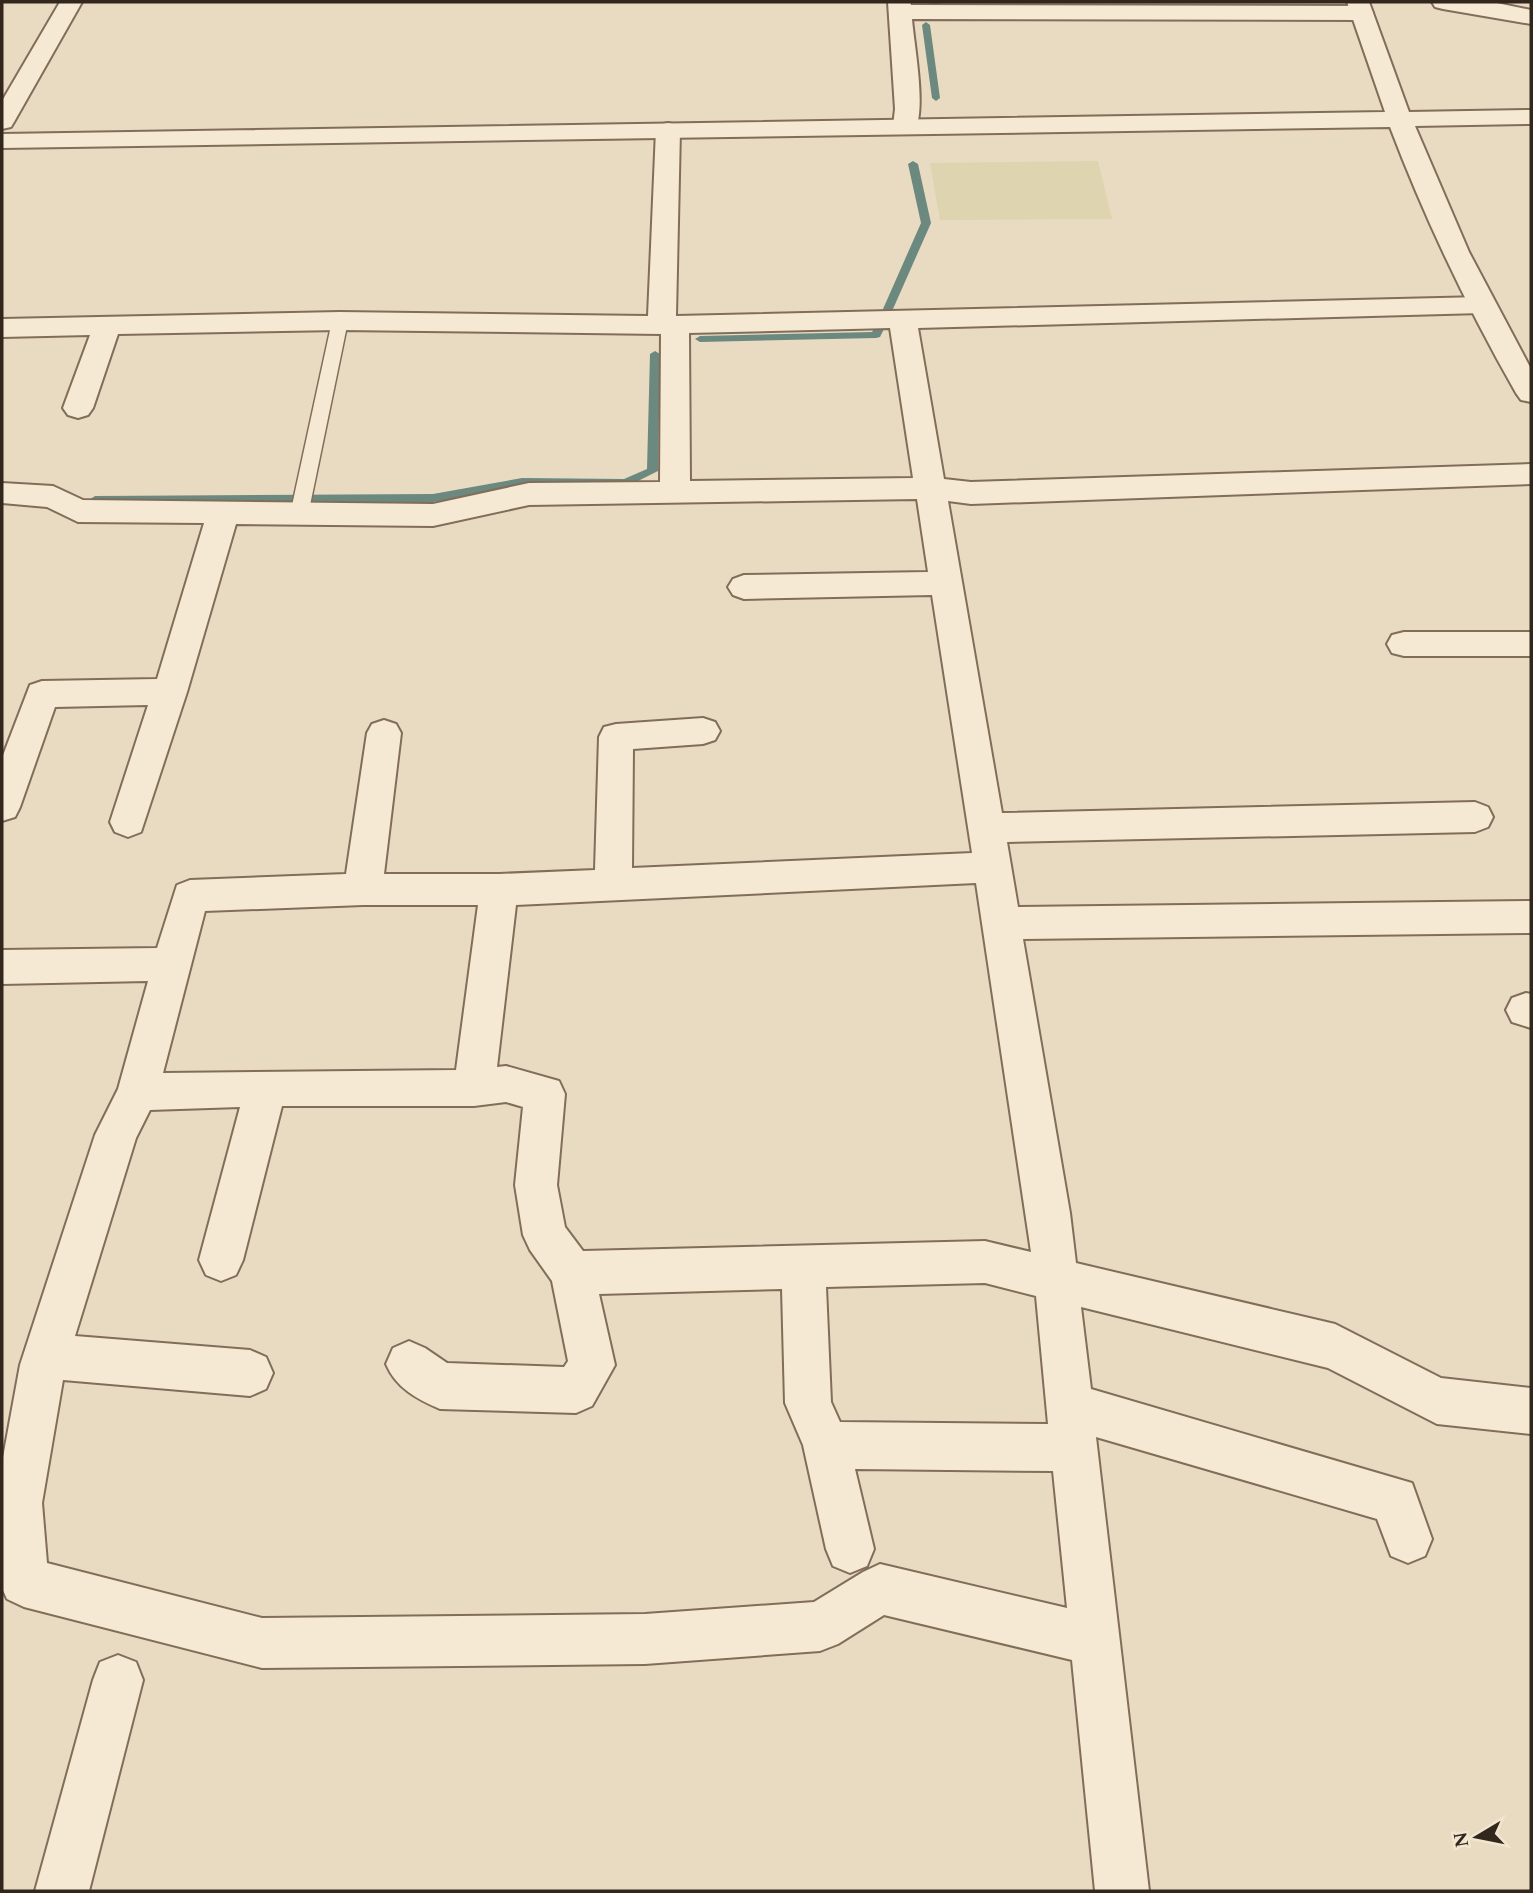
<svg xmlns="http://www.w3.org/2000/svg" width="1533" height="1893" font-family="Spectral,serif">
  <rect width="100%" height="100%" fill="#e9dbc1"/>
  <path fill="#ded4af" d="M 1098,161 L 1112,219 L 940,220 L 930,163 Z"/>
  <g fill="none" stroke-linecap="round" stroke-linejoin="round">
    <path fill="#6c8980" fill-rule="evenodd" d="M 933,2 L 943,2 L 931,9 L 925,9 L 925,5 Z
      M 926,22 L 930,25 L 940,98 L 936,101 L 932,98 L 922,25 Z
      M 913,161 L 918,164 L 931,223 L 893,309 L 888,312 L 883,309 L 921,223 L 908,164 Z
      M 879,326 L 884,329 L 880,337 L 876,338 L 700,342 L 695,339 L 700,336 L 872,332 L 875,327 Z
      M 655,351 L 660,354 L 658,471 L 626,487 L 522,486 L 433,502 L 95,504 L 89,500 L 95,496 L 433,494 L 522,478 L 624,479 L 647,469 L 650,354 Z"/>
    <defs>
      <path id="service" d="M 340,316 L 348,321 L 308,515 L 306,519 L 292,519 L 290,515 L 332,321 Z"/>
      <path id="minor" d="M 888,2 L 910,2 L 911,5 L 1362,6 L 1370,8 L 1373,13 L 1370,18 L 1362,20 L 912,19 C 914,44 927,112 914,131 L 905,133 L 896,131 L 893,126 L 895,109 Z
        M 1432,2 L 1492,2 L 1531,10 L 1531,24 L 1443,9 L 1435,7 Z
        M 668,123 L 677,125 L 680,130 L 676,316 L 1482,297 L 1492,299 L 1496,305 L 1492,311 L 1482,313 L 918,328 L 944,479 L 971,482 L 1531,464 L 1531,484 L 971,504 L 948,501 L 1002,813 L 1475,802 L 1488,807 L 1493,817 L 1488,827 L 1475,832 L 1007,842 L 1018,907 L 1531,901 L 1531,933 L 1023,939 L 1070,1213 L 1076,1263 L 1335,1324 L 1441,1378 L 1531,1388 L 1531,1434 L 1437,1424 L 1328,1368 L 1081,1307 L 1091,1389 L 1412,1483 L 1432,1539 L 1425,1556 L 1408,1563 L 1391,1556 L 1377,1519 L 1096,1437 L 1149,1891 L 1095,1891 L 1072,1660 L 884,1615 L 838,1644 L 820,1651 L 645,1664 L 262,1668 L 24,1607 L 7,1599 L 2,1588 L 2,1463 L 20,1365 L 95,1135 L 118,1089 L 148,981 L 2,984 L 2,950 L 157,948 L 177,885 L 190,880 L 346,874 L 367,733 L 372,724 L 384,720 L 396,724 L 401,733 L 384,874 L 499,874 L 595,870 L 599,737 L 604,727 L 616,724 L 703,718 L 715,722 L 720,731 L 715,740 L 703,744 L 633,749 L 632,868 L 972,853 L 932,595 L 744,599 L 733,595 L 728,587 L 733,579 L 744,575 L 928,572 L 917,499 L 529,505 L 433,526 L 236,524 L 187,692 L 141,832 L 128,837 L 115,832 L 110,822 L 148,705 L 55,707 L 20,807 L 15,817 L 2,821 L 2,758 L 30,685 L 42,681 L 157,679 L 204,523 L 78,522 L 47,507 L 2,503 L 2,483 L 53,486 L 83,500 L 433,504 L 529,483 L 660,482 L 661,334 L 340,330 L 118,334 L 93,408 L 88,415 L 78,418 L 68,415 L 63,408 L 90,335 L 2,337 L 2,319 L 340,312 L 648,316 L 656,130 L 659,125 ZM 890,328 L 913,478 L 690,481 L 689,333 ZM 976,883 L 1031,1252 L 985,1241 L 583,1251 L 565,1227 L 557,1185 L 565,1094 L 559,1081 L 506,1066 L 497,1067 L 516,905 ZM 363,905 L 478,905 L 456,1070 L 163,1073 L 205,911 ZM 506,1102 L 523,1107 L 515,1185 L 523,1235 L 530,1250 L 552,1281 L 568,1361 L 564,1367 L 447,1363 L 425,1348 L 409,1341 L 393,1348 L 386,1364 C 396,1388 417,1399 440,1409 L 576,1413 L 592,1406 L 615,1365 L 599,1294 L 782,1289 L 785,1403 L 803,1445 L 826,1549 L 833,1566 L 850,1573 L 867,1566 L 874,1549 L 855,1469 L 1053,1471 L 1067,1608 L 880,1564 L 863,1572 L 814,1602 L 645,1614 L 262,1618 L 47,1563 L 42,1503 L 63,1380 L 250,1396 L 266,1389 L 273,1373 L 266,1357 L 250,1350 L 75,1336 L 136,1138 L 150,1110 L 240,1107 L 199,1260 L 206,1275 L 221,1281 L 236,1275 L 243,1260 L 282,1106 L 474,1106 ZM 985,1283 L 1036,1296 L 1048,1424 L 840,1422 L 831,1402 L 826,1287 Z
        M 1404,632 L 1531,632 L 1531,656 L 1404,656 L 1392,653 L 1387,644 L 1392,635 Z
        M 1526,993 L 1531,994 L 1531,1028 L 1512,1022 L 1506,1010 L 1512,998 Z
        M 118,1655 L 136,1662 L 143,1680 L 89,1891 L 35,1891 L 93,1680 L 100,1662 Z"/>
      <path id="tertiary" d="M 60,2 L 82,2 L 14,122 L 11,127 L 2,129 L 2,101 Z
        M 1347,2 L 1369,2 L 1409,112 L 1531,110 L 1531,124 L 1415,126 L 1469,252 L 1531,369 L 1531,402 L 1521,400 L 1516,393 C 1467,307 1425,219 1390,127 L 2,148 L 2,134 L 1385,112 Z"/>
    </defs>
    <use href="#service" stroke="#816d5a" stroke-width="3"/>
    <use href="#minor" stroke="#816d5a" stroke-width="4"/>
    <use href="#tertiary" stroke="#816d5a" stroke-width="4"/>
    <use href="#service" fill="#f5e9d3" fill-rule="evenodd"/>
    <use href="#minor" fill="#f5e9d3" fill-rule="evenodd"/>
    <use href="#tertiary" fill="#f5e9d3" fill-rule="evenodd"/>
  </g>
  <rect width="1533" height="1893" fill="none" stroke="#32261d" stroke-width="7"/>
  <g transform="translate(1477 1837) rotate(260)" stroke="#f1e6d0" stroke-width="5" paint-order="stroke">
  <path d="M0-5L12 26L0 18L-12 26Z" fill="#32261d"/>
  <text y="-10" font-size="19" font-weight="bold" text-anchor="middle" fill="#32261d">N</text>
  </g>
</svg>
